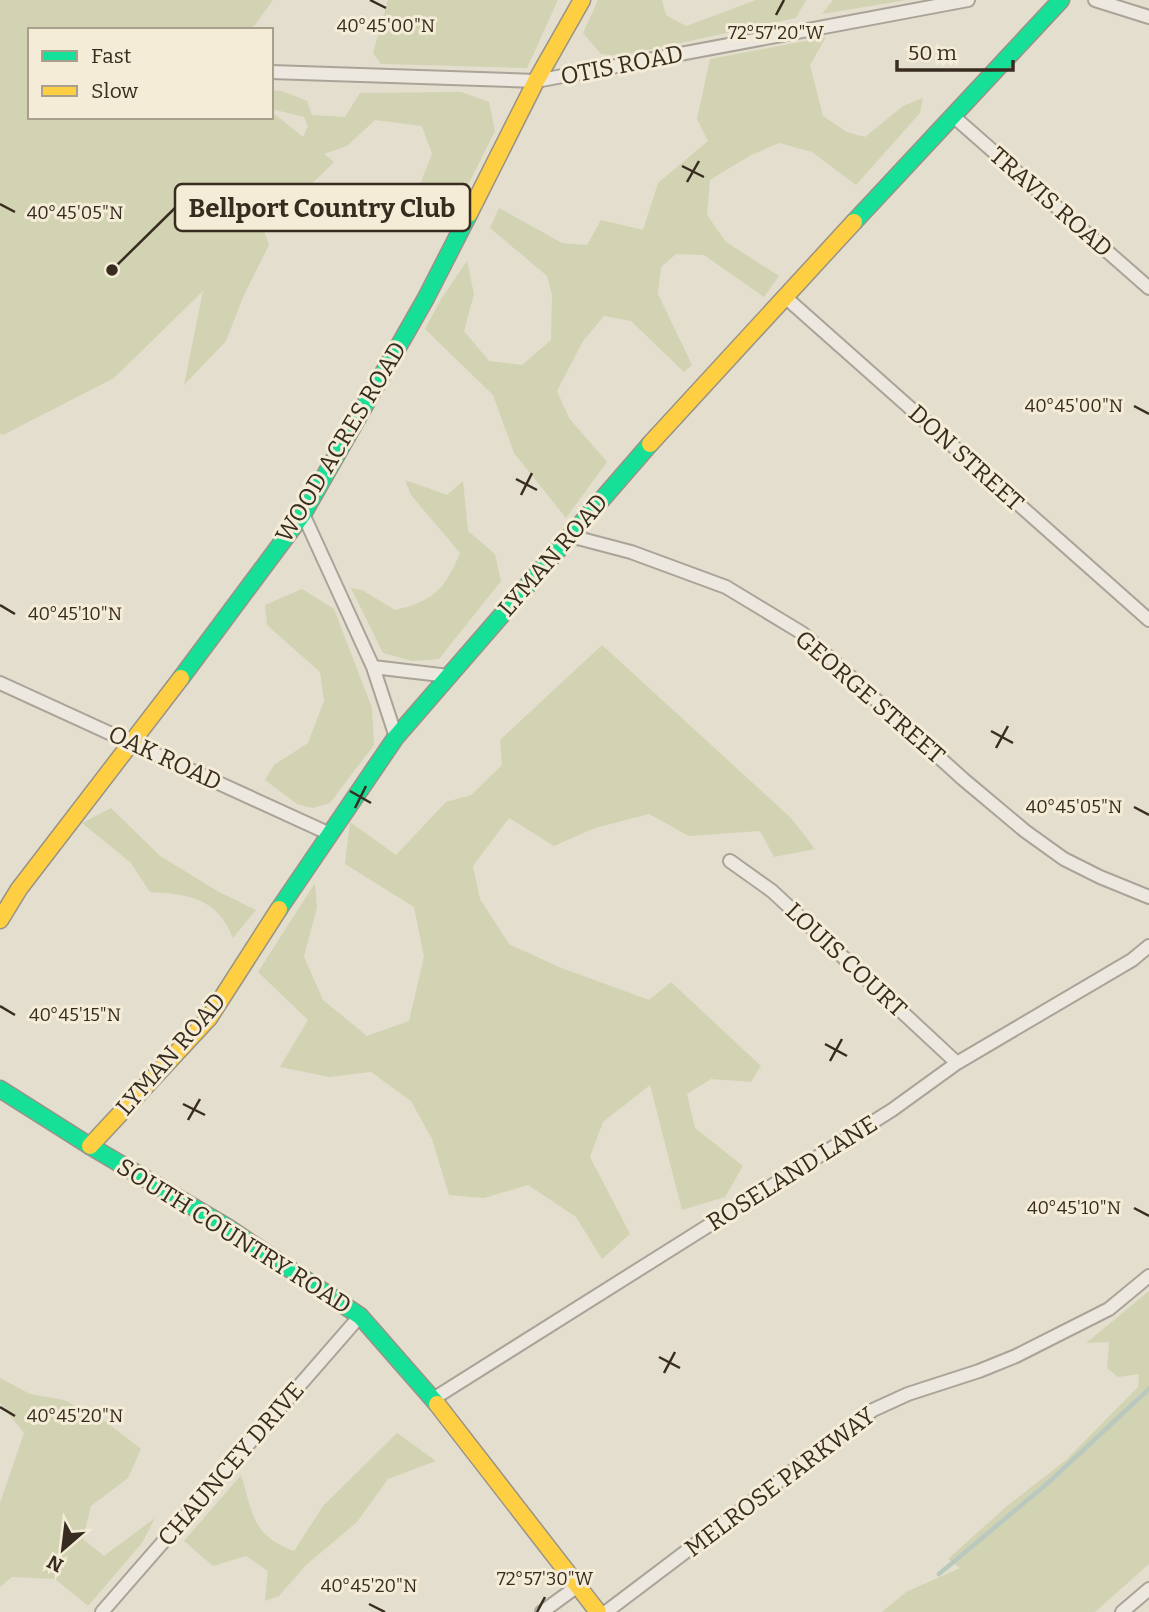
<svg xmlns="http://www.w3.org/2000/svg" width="1149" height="1612" font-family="Bitter,serif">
  <rect width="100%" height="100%" fill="#e4dece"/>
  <path fill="#d2d3b2" d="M 0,0 L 273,0 L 251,30 L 30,30 L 30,117 L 271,117 L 271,111 L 303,137 L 308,126 L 304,117 L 271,109 L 271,90 L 282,91 L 307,101 L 312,115 L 345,117 L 360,93 L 461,92 L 489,102 L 495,131 L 445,231 L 421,226 L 419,187 L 432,154 L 422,126 L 375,120 L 347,146 L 324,154 L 334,162 L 264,231 L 269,245 L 243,297 L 226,341 L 184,385 L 203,291 L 114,378 L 3,435 L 0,433 Z
    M 388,0 L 558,0 L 527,68 L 381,64 L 373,53 Z
    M 598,0 L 662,0 L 666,15 L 686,26 L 756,0 L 806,0 L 796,18 L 620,56 L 601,54 L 583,33 Z
    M 833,0 L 907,0 L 822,14 Z
    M 826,37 L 810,65 L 823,116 L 847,132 L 865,137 L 903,106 L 923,98 L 920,113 L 856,185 L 812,152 L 779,143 L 751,155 L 710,180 L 707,215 L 726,242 L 779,276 L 764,297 L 704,255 L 676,254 L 661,267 L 658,294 L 692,365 L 684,372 L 631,321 L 604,316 L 583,341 L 557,391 L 569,418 L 607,462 L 566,518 L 514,453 L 493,395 L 425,329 L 441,299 L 467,261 L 474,294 L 464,331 L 489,361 L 522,365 L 551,340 L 552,295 L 547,276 L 490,228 L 499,208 L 562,243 L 587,245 L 601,220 L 643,230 L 658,183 L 708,141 L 697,119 L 710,59 Z
    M 405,480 L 447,495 L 463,481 L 468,531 L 495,554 L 501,581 L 439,659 L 412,661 L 383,653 L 351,588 L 362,590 L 395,610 C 434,601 445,589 460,553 L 411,495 Z
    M 302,589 L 334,609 L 372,708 L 374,745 L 330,803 L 313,808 L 297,804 L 265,780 L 274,765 L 308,743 L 324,701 L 320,672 L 267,625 L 265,605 Z
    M 602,645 L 791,818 L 815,849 L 774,857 L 760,831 L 689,836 L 649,814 L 595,828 L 554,846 L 509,818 L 473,866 L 480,899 L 509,944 L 559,967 L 649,1000 L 671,982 L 761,1066 L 751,1082 L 711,1079 L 687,1094 L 695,1128 L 743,1166 L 725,1197 L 682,1210 L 650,1085 L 603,1122 L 590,1157 L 630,1234 L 602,1259 L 576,1217 L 528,1185 L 484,1198 L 449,1195 L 432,1139 L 411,1101 L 371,1072 L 329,1077 L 280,1067 L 308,1020 L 258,972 L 315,883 L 317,907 L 304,957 L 323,1000 L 367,1036 L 409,1021 L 424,957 L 414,907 L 345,864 L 350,822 L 396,855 L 446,802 L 471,795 L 502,765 L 500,740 Z
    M 111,808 L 160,856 L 219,892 L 256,910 L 233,938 C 217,898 189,894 150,892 L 131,863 L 82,823 Z
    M 1149,1291 L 1149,1564 L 1095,1612 L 882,1612 L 906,1592 L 960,1568 L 948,1559 L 1007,1506 L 1066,1460 L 1138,1387 L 1139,1374 L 1118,1377 L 1107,1368 L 1109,1342 L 1086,1343 Z
    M 0,1378 L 30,1394 L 64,1400 L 105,1421 L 141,1449 L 128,1478 L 91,1506 L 83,1539 L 104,1556 L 155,1518 L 142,1543 L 88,1606 L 55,1579 L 12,1577 L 0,1587 L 0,1503 L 24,1433 L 0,1403 Z
    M 397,1433 L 436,1461 L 388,1479 L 357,1522 L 305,1566 L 279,1596 L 265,1601 L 268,1571 L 246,1556 L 213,1566 L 184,1541 L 241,1475 C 253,1514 252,1536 294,1551 L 323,1506 Z"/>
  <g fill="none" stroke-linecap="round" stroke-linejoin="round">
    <path stroke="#b9c9bf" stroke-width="4.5" d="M 939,1574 L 1049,1482 L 1149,1389"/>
    <defs>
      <path id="street" d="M 1095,0 L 1149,17
        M 271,72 L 536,81 L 968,0
        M 953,116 L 1149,288
        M 784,296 L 1149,620
        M 303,514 L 373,667 L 396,737
        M 570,536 L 631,552 L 726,587 L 802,633 L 963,779 L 1025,831 L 1064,859 L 1100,877 L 1149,897
        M 373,667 L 449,676
        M 0,683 L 330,834
        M 730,861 L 772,891 L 957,1063
        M 433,1399 L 892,1110 L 957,1063 L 1132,960 L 1149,946
        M 102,1612 L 360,1316
        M 542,1612 L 579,1585
        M 606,1612 L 873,1410 L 908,1394 L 979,1371 L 1016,1356 L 1109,1309 L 1149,1276
        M 1122,1612 L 1149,1589"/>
      <path id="fast" d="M 854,222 L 1061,0
        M 181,678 L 303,514 L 426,298 L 469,214
        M 279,909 L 396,737 L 650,444
        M 0,1089 L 90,1146 L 227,1227 L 360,1316 L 437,1404"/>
      <path id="slow" d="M 469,214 L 536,81 L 582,0
        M 650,444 L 854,222
        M 0,920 L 19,889 L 181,678
        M 90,1146 L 209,1018 L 279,909
        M 437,1404 L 598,1612"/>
    </defs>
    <use href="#street" stroke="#a9a398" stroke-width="16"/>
    <use href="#fast" stroke="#999387" stroke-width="19"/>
    <use href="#slow" stroke="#999387" stroke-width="19"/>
    <use href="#street" stroke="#ece8e0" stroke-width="12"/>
    <use href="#fast" stroke="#16e098" stroke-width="16"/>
    <use href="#slow" stroke="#ffcf43" stroke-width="16"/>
  </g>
  <path fill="none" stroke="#382c20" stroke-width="2.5" d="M 370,0 L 386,8M 776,15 L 784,0M 682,166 L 704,177M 687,182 L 699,161M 0,204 L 15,212M 1134,406 L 1149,414M 516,479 L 537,490M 521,495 L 532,473M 0,605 L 15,614M 991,731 L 1013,743M 996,748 L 1008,726M 350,791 L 371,803M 1134,807 L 1149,815M 355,808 L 366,786M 0,1006 L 15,1015M 825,1044 L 847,1056M 830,1061 L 842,1039M 183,1104 L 205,1115M 188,1120 L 200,1099M 1134,1208 L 1149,1216M 659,1357 L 680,1368M 664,1373 L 675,1352M 0,1407 L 15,1416M 369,1604 L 385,1612M 537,1612 L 545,1597"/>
  <g text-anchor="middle" stroke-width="6" stroke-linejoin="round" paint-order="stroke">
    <g font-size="24" fill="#382c20" stroke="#f4ecd6">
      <text transform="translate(622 65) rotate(-11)" y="8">OTIS ROAD</text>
      <text transform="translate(1051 202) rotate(41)" y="8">TRAVIS ROAD</text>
      <text transform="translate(341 442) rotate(-59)" y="8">WOOD ACRES ROAD</text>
      <text transform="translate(966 458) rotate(42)" y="8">DON STREET</text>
      <text transform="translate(553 555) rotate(-49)" y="8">LYMAN ROAD</text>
      <text transform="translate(870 697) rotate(41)" y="8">GEORGE STREET</text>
      <text transform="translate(165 758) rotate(25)" y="8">OAK ROAD</text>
      <text transform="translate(846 960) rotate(43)" y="8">LOUIS COURT</text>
      <text transform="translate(171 1054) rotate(-49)" y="8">LYMAN ROAD</text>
      <text transform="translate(792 1173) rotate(-32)" y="8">ROSELAND LANE</text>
      <text transform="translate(234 1236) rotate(32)" y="8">SOUTH COUNTRY ROAD</text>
      <text transform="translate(231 1464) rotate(-49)" y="8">CHAUNCEY DRIVE</text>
      <text transform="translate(780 1482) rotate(-37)" y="8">MELROSE PARKWAY</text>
    </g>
  </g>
  <g font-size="18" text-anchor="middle" fill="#382c20" stroke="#f4ecd6" stroke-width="6" stroke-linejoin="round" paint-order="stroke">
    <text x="386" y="32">40°45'00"N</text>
    <text x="776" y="39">72°57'20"W</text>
    <text x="75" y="219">40°45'05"N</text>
    <text x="1074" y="412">40°45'00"N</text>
    <text x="75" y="620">40°45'10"N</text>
    <text x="1074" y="813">40°45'05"N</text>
    <text x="75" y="1021">40°45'15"N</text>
    <text x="1074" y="1214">40°45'10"N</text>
    <text x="75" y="1422">40°45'20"N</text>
    <text x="545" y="1585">72°57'30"W</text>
    <text x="369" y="1592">40°45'20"N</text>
  </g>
  <path fill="none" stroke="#382c20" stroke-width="2.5" d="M112 270L175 208"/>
  <circle fill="#382c20" stroke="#f4ecd6" stroke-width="2.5" cx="112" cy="270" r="7"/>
  <rect fill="#f4ecd6" stroke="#382c20" stroke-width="2.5" x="175" y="184" width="295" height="47" rx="7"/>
  <g font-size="26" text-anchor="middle" font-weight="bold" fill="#382c20">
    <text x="322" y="217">Bellport Country Club</text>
  </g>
  <rect x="28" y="28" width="245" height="91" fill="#f4ecd6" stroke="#a99f8d" stroke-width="2"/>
  <rect x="42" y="51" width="35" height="10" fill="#16e098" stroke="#a99f8d" stroke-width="2"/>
  <text x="91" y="63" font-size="21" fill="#382c20">Fast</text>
  <rect x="42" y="86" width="35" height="10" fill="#ffcf43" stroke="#a99f8d" stroke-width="2"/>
  <text x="91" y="98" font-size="21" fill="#382c20">Slow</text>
  <g transform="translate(63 1549) rotate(208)" stroke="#f4ecd6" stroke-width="5" paint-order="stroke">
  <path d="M0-5L12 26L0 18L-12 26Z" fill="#382c20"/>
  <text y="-10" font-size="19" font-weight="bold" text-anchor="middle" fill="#382c20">N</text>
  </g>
  <path d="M897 60v10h116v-10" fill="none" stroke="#382c20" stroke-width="3.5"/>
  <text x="908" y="60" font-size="21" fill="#382c20" stroke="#f4ecd6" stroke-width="5" paint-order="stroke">50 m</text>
</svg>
